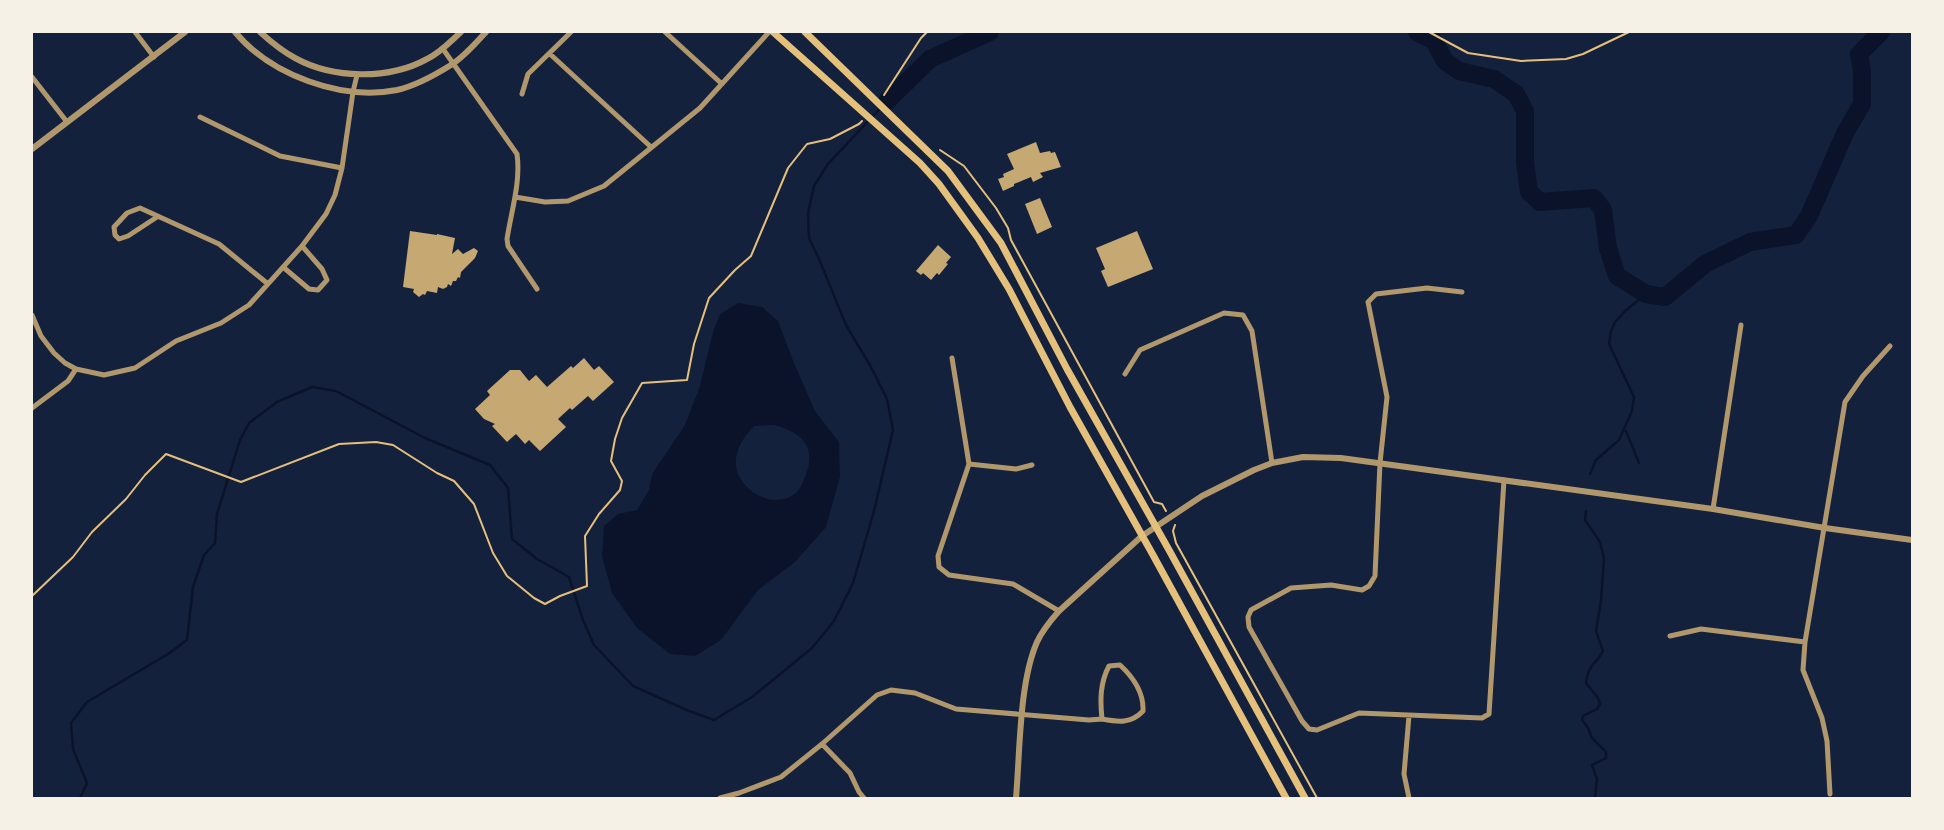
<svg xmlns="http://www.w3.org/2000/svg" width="1944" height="830" font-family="Quicksand,sans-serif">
  <rect width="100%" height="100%" fill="#14213d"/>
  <path fill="#0b132b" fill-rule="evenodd" d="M 738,303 L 762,307 L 778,321 L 794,363 L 815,411 L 839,442 L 840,477 L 826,527 L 795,562 L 758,590 L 721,640 L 695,656 L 670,654 L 637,628 L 612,593 L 602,556 L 604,526 L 618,514 L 637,510 L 649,490 L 652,474 L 685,425 L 700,386 L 713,332 L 720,314 ZM 774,425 C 800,432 817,445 806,474 C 804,480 801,488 796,493 C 776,509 747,495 738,474 C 731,456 742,438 754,426 Z"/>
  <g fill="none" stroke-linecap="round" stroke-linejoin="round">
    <path stroke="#0b132b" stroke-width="2.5" d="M 1626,431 L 1639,463
      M 1590,474 L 1596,460 L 1619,440 L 1632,411 L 1634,397 L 1609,344 L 1611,331 L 1615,322 L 1625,311 L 1646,294
      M 1586,511 L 1585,520 L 1600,542 L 1604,558 L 1601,600 L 1596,631 L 1603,651 C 1596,665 1589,662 1586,683 L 1598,698 L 1600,704 L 1597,709 L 1583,716 L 1582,720 L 1588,728 L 1592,738 L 1606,752 L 1606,758 L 1592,765 L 1597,779 L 1595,798
      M 80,798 L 87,783 L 73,749 L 71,723 L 87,702 L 168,654 L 187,640 L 193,587 L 204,555 L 215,543 L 217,514 L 240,440 L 249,423 L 277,402 L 312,387 L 336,391 L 425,438 L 490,465 L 508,488 L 512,539 L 537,559 L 569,577 L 583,620 L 594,645 L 633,686 L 689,711 L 714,720 L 752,697 L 812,648 L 834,621 L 853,583 L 874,511 L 893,430 L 887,399 L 871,367 L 846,325 L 819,259 L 809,238 L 808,213 L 814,186 L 828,164 L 887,101"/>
    <path stroke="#0b132b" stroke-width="18" d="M 1417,32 L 1434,41 L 1445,61 L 1459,71 L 1494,79 L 1516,94 L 1525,111 L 1525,162 L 1529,192 L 1540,202 L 1594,198 L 1603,210 L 1608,248 L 1617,276 L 1646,294 L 1665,297 L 1705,264 L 1750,242 L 1796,235 L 1809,216 L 1845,133 L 1862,104 L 1862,72 L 1859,54 L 1881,32
      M 887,101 L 930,59 L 990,32"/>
  </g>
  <path fill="#c6a872" d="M 1036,142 L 1040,153 L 1050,151 L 1051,153 L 1055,152 L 1061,167 L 1040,173 L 1043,177 L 1033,182 L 1031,177 L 1014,184 L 1014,186 L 1003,191 L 998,179 L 1004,177 L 1003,174 L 1014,169 L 1007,154 Z
    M 1040,198 L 1052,227 L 1037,234 L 1025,204 Z
    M 410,231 L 437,235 L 437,234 L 455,238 L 452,254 L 458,249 L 463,254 L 474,248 L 478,251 L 475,258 L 461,272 L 460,278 L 458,277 L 456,281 L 453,281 L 451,286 L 448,284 L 447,287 L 443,289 L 438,287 L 437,293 L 427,291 L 425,295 L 423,294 L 419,297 L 413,292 L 414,289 L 403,287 Z
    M 1137,231 L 1153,269 L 1108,287 L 1101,271 L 1105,269 L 1096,248 Z
    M 938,245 L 951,257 L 946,263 L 948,264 L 939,275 L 937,273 L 931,280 L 923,273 L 921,275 L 916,271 Z
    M 584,358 L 594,370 L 599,366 L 614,382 L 593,401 L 588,396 L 572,410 L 570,408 L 558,419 L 566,427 L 540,451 L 529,440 L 525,444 L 516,434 L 507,442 L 492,426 L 495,424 L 484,419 L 475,409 L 490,395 L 487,391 L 510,370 L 520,370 L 529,381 L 536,375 L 547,387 L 571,366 L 573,368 Z"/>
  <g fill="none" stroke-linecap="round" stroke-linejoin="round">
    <path stroke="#e5c07b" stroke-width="2" d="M 1429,32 L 1468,53 L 1521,61 L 1566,59 L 1583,54 L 1629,32
      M 884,95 L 921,38 L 927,32
      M 940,150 L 964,166 L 996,208 L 1008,228 L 1011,240 L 1154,502 L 1162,504 L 1166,511
      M 1175,525 L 1173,531 L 1176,543 L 1317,798
      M 32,596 L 73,557 L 92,532 L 126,499 L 145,475 L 166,454 L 241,482 L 339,444 L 376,442 L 393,445 L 437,473 L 454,481 L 474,504 L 493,553 L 507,576 L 534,598 L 545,604 L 560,596 L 587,586 L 585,536 L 599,514 L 620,490 L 622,481 L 611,461 L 615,439 L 622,418 L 642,383 L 687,380 L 694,344 L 709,298 L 735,270 L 751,256 L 788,168 L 807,144 L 830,139 L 859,124 L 862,121"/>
    <path stroke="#b1986c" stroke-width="5" d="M 135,32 L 154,57
      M 665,32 L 722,84
      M 443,49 L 517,154 C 521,182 511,212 507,239 L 508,246 L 537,289
      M 550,54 L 651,147
      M 32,77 L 67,122
      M 522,94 L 528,74 L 571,32
      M 200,117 L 280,156 L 342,168
      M 515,197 L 545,202 L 568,201 L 604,186 L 700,108 L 769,32
      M 157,217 L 128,236 L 119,239 L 115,235 L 114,227 L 127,213 L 140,208 L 219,244 L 268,284
      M 283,267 L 309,289 L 318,290 L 327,280 L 322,269 L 302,246
      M 1462,292 L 1427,288 L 1376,294 L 1368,302 L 1387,397 L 1380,463 L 1375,576 L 1369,586 L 1362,590 L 1331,585 L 1291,588 L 1251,610 L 1248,617 L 1249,627 L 1302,721 L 1309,729 L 1317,730 L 1359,713 L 1482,718 L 1489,714 L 1504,480
      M 32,315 L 41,336 L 54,353 L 65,363 L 76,369 L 104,375 L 135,368 L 176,341 L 221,323 L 249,305 L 302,246 L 326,214 L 335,195 L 342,168 L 353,92 L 357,75
      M 952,358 L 969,464 L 938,556 L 939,567 L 949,575 L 1013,584 L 1059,611
      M 1125,374 L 1140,350 L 1224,313 L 1243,315 L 1252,331 L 1272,463
      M 32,408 L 68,381 L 76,369
      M 969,464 L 1016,469 L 1032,465
      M 1713,509 L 1741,325
      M 1670,636 L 1701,629 L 1805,642
      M 1120,665 C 1133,677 1144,692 1143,711 C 1131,724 1118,722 1102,719 C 1100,700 1100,683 1109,666 Z
      M 1409,716 L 1404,774 L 1409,798
      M 822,744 L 850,773 L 859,792 L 864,798
      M 1830,794 L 1827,741 L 1822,718 L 1803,670 L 1805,642 L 1845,402 L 1863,376 L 1890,346
      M 720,798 L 739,793 L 781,777 L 822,744 L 877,695 L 891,690 L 915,693 L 956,709 L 1089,720 L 1102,719"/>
    <path stroke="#b1986c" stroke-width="6" d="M 235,32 C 271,75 341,101 397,90 C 415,86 435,75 451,65 C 464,57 476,43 486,32
      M 260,32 C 271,42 282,51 295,58 C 333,79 389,80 427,59 C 440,53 450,42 461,32
      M 32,149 L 185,32
      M 1016,798 C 1020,753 1019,683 1037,642 C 1042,631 1051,620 1059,611 L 1142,536 L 1202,496 L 1254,470 L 1272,463 L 1303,457 L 1341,458 L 1713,509 L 1825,528 L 1912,540"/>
    <path stroke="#e5c07b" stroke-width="7" d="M 773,32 L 920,163 L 939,184 L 978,238 L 1009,289 L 1070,407 L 1153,555 L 1286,798
      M 805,32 L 948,171 L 1001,243 L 1067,369 L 1169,550 L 1305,798"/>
  </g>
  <rect width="1944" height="830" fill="none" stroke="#f6f1e7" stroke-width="66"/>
</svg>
